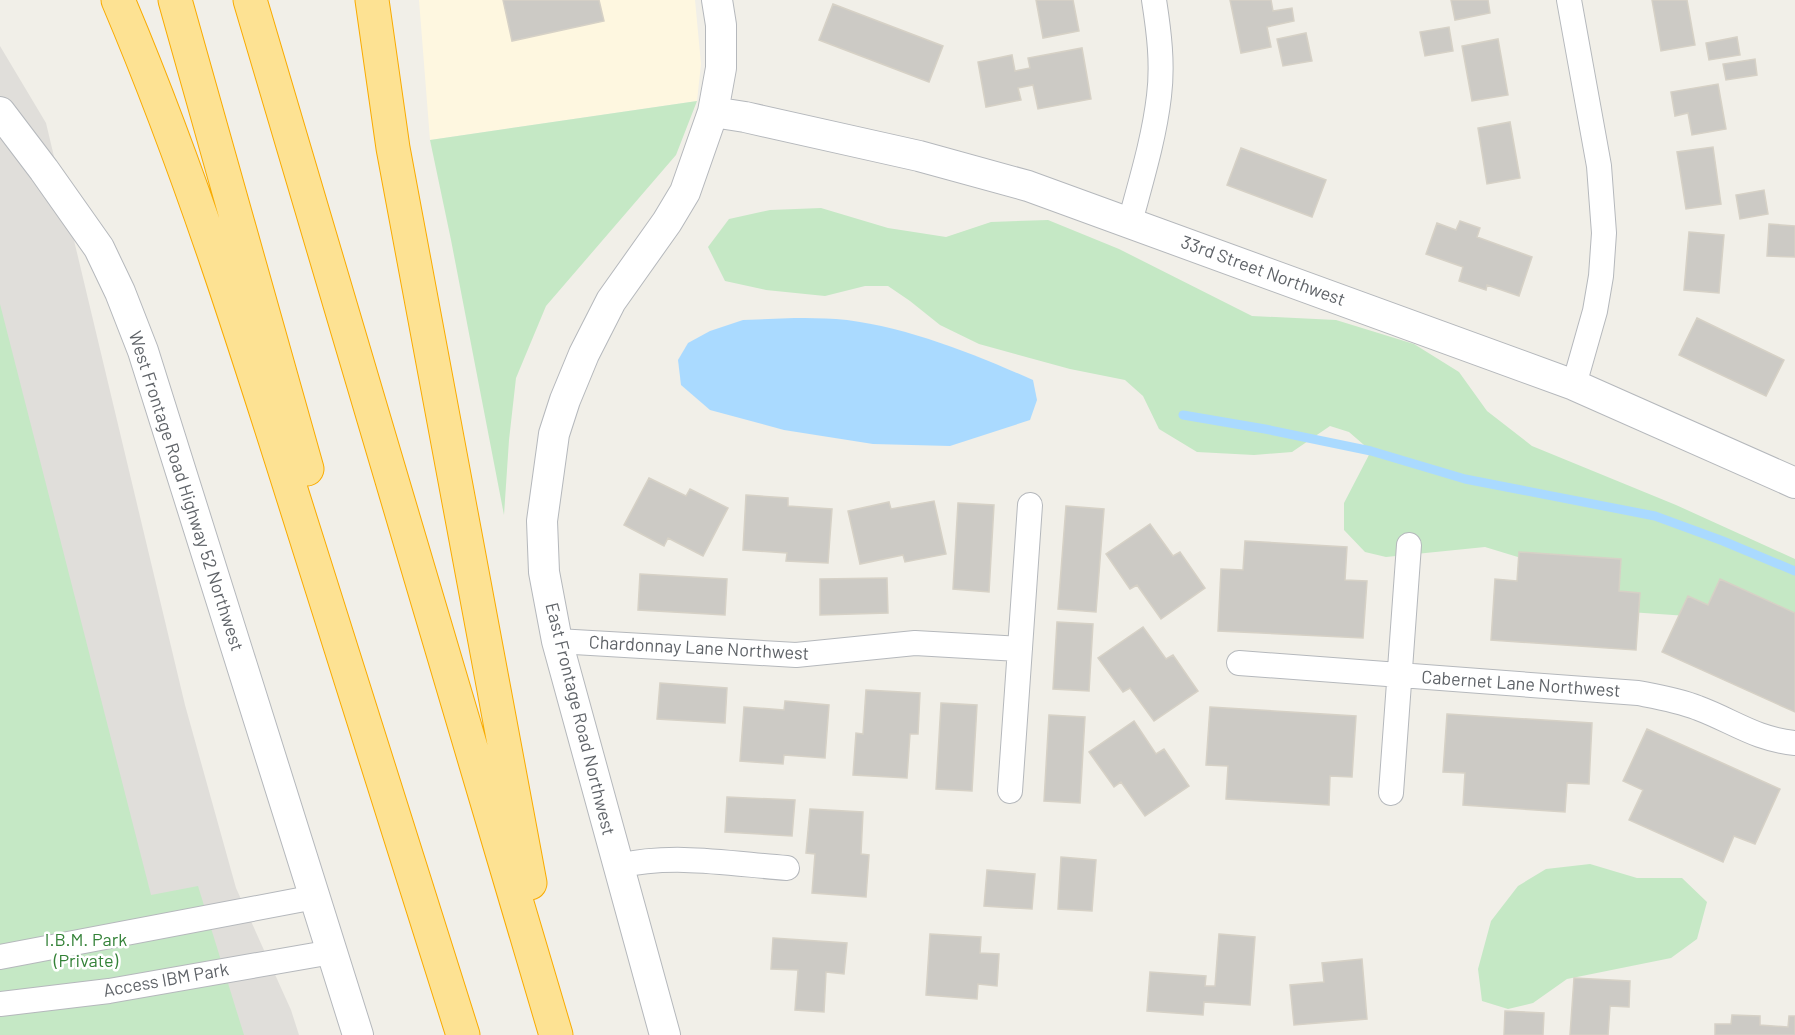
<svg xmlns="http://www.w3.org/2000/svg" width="1795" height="1035" font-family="Barlow,sans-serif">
  <rect width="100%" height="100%" fill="#f1efe8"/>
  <path fill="#fef7e0" d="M 419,0 L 695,0 L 701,64 L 697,101 L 430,140 Z"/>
  <path fill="#e0deda" d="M 0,46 L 46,123 L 185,705 L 236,888 L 291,1010 L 299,1035 L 0,1035 Z"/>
  <path fill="#c5e8c5" d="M 697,101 L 676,155 L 546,306 L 516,378 L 509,440 L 504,515 L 451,240 L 430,140 Z
    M 821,208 L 888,228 L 946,237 L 991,222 L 1048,220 L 1119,249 L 1252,316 L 1336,320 L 1414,344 L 1459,372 L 1487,411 L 1532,446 L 1676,505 L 1795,559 L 1795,649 L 1702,617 L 1615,611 L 1541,564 L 1485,547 L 1386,557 L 1365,552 L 1344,530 L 1344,503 L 1371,451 L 1349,432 L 1330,426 L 1292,452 L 1254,455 L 1197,452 L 1159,429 L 1143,396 L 1125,380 L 1070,369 L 979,344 L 940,325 L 910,301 L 888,286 L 865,286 L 825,296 L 766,290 L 725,281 L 708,247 L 729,219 L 770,210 Z
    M 0,304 L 151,895 L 198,886 L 244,1035 L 0,1035 Z
    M 1590,864 L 1637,878 L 1682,878 L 1707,902 L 1697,939 L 1671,958 L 1567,979 L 1533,1003 L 1508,1009 L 1482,1001 L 1478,969 L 1491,921 L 1518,886 L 1546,869 Z"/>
  <path fill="#aadaff" d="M 794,318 C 808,318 822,318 836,319 C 900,324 974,354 1033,380 L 1037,400 L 1030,420 L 950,446 L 873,444 L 784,430 L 710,410 L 681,385 L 678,360 L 688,343 L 710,331 L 743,320 Z"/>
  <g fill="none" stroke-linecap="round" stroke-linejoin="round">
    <path stroke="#aadaff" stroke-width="9" d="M 1183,415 L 1265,429 L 1371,451 L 1465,479 L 1655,516 L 1723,541 L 1795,571"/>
  </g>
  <path fill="#cccac5" stroke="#d6d1c6" stroke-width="1.5" d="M 503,0 L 599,0 L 604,21 L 512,41 Z
    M 1036,0 L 1073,0 L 1079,31 L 1043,38 Z
    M 1230,0 L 1271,0 L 1273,11 L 1292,8 L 1294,21 L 1267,27 L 1271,47 L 1241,53 Z
    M 1451,0 L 1488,0 L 1490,13 L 1455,20 Z
    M 1652,0 L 1687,0 L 1695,45 L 1661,51 Z
    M 833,4 L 943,46 L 929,82 L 819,40 Z
    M 1449,27 L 1453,51 L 1425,56 L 1420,32 Z
    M 1306,33 L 1312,61 L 1283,66 L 1277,39 Z
    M 1737,37 L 1740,55 L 1709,60 L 1706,43 Z
    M 1498,39 L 1508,95 L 1472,101 L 1462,46 Z
    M 1082,48 L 1091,99 L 1038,109 L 1033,85 L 1018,88 L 1021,100 L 986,107 L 978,62 L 1012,55 L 1015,71 L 1030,68 L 1028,58 Z
    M 1755,59 L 1757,75 L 1726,80 L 1723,64 Z
    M 1718,84 L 1726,129 L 1692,135 L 1688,113 L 1675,116 L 1671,92 Z
    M 1510,122 L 1520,178 L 1487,184 L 1478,128 Z
    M 1713,147 L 1721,204 L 1686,209 L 1677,152 Z
    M 1241,148 L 1326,180 L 1312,217 L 1227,185 Z
    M 1764,190 L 1768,214 L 1740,219 L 1736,195 Z
    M 1460,221 L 1480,228 L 1477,237 L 1532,257 L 1519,296 L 1487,285 L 1486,290 L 1459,281 L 1463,267 L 1426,254 L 1437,223 L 1456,230 Z
    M 1769,224 L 1795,226 L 1795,257 L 1767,256 Z
    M 1689,232 L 1724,235 L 1719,293 L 1684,290 Z
    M 1697,318 L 1784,360 L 1766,396 L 1679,355 Z
    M 649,478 L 686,496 L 690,489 L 728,508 L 703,556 L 668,538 L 664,546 L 624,525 Z
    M 746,495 L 788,498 L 788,506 L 832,509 L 828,563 L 786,561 L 787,553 L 743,550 Z
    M 934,501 L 946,554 L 905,562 L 903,555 L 860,564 L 848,511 L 889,502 L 891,509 Z
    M 958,503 L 994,505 L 989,592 L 953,589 Z
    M 1066,506 L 1104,509 L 1096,612 L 1058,609 Z
    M 1150,524 L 1173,556 L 1180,552 L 1205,588 L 1161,619 L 1137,585 L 1130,589 L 1106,554 Z
    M 1245,541 L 1347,547 L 1345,580 L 1367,581 L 1363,638 L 1218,631 L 1221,569 L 1243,570 Z
    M 1519,552 L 1621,559 L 1619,591 L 1640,593 L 1636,650 L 1491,640 L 1495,579 L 1517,581 Z
    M 640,574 L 727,579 L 725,615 L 638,610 Z
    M 887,578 L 888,613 L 820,615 L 820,579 Z
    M 1720,579 L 1795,613 L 1795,712 L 1662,652 L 1688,596 L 1708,605 Z
    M 1057,622 L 1093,624 L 1089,691 L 1053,689 Z
    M 1143,627 L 1166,659 L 1173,655 L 1198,691 L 1154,721 L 1130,688 L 1123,692 L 1098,658 Z
    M 660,683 L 727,688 L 725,723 L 657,719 Z
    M 866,690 L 920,693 L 918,734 L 910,734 L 907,778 L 853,775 L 856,733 L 863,734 Z
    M 785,701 L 829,705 L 825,758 L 784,755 L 783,764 L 740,761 L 744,707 L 784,710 Z
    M 941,703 L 977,705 L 972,791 L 936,789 Z
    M 1210,707 L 1356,716 L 1352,777 L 1330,776 L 1329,805 L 1226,799 L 1228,766 L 1206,765 Z
    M 1447,714 L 1592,723 L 1589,784 L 1567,783 L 1565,812 L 1463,805 L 1465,773 L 1443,772 Z
    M 1049,715 L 1085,717 L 1080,803 L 1044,801 Z
    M 1134,721 L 1156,754 L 1164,749 L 1189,786 L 1145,816 L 1121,782 L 1114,787 L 1089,752 Z
    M 1647,729 L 1780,789 L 1755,844 L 1734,836 L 1723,862 L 1629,820 L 1643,790 L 1623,781 Z
    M 727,797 L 795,800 L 792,836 L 725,832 Z
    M 810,809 L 863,812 L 861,854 L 869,855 L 866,897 L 812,893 L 815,854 L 806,853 Z
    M 1061,857 L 1096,860 L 1092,911 L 1058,909 Z
    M 987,870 L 1035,874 L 1032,909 L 984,906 Z
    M 930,934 L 981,937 L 980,953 L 999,954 L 997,986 L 978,984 L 977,999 L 926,995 Z
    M 1219,934 L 1255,937 L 1250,1005 L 1204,1002 L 1203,1015 L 1147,1011 L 1150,972 L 1206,976 L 1205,986 L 1215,986 Z
    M 773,938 L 847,943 L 844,974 L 826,972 L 824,1012 L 795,1010 L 798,970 L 771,969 Z
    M 1362,959 L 1367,1019 L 1294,1025 L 1290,985 L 1324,982 L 1322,963 Z
    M 1574,978 L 1630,981 L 1629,1007 L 1610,1006 L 1608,1035 L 1570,1035 Z
    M 1505,1011 L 1544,1013 L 1543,1035 L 1504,1035 Z
    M 1732,1015 L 1760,1016 L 1760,1025 L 1788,1027 L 1789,1016 L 1795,1016 L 1795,1035 L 1715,1035 L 1715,1024 L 1731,1024 Z"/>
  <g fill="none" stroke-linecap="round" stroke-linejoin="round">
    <defs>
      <path id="minor" d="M 1569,0 L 1599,166 L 1604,233 L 1601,276 L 1595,311 L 1574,385
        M 1130,222 C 1141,181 1154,139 1159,96 C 1163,64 1159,32 1154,0
        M 557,641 L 796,655 L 915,643 L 1020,649
        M 1239,663 L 1638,693 C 1659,697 1678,700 1698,708 C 1733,721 1755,739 1795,743
        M 1010,791 L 1030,505
        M 1391,793 L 1409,545
        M 619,866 C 673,853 732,864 787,868
        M 0,957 L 315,897
        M 0,1004 L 109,991 L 332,952"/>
      <path id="tertiary" d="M 0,112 L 44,170 L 99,248 L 120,292 L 143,351 L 358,1035
        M 713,112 L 745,117 L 919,156 L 1028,186 L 1574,385 L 1795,483
        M 665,1035 L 557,641 L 544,572 L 542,521 L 554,434 L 565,400 L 584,354 L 611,301 L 667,222 L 685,192 L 713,112 L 721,68 L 721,25 L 717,0"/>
      <path id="motorway" d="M 118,0 C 191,172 247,350 303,528 C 357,697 410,866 463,1035
        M 175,0 L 307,469
        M 250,0 L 556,1035
        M 372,0 L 393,148 L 530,883"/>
    </defs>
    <use href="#minor" stroke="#b5b8bc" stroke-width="26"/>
    <use href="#tertiary" stroke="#b5b8bc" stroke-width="32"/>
    <use href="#motorway" stroke="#f9ab00" stroke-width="35"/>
    <use href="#minor" stroke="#fff" stroke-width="24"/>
    <use href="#tertiary" stroke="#fff" stroke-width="30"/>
    <use href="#motorway" stroke="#fde293" stroke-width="33"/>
  </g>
  <g text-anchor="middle" stroke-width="5" stroke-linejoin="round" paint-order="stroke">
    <g font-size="18" fill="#5f6368" stroke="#fff">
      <text transform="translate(1263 271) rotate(20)" y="6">33rd Street Northwest</text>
      <text transform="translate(186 491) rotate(72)" y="6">West Frontage Road Highway 52 Northwest</text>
      <text transform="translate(699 648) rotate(3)" y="6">Chardonnay Lane Northwest</text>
      <text transform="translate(1521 684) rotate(4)" y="6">Cabernet Lane Northwest</text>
      <text transform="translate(580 719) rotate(76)" y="6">East Frontage Road Northwest</text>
      <text transform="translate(166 980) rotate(-10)" y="6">Access IBM Park</text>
    </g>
    <g font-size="18" fill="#348238" stroke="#fff">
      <text x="86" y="946">I.B.M. Park<tspan x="86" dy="21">(Private)</tspan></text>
    </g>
  </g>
</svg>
